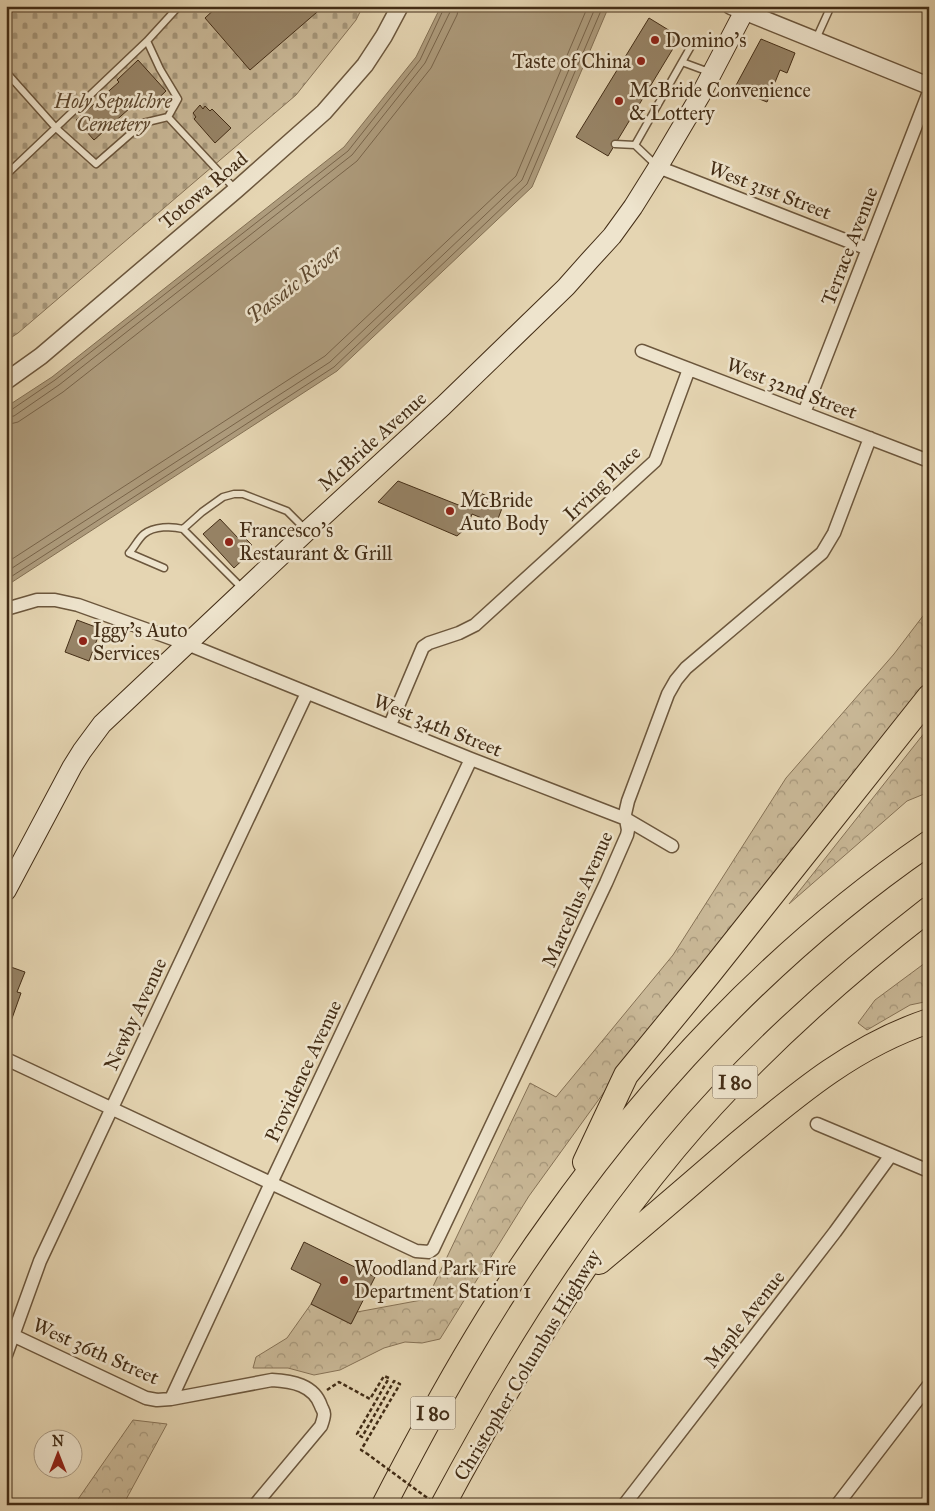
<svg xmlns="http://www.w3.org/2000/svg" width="935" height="1511" font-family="'IM FELL Great Primer',serif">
  <defs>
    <pattern id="forest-crowns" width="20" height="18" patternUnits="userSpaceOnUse" patternTransform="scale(1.25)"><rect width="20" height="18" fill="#c9b897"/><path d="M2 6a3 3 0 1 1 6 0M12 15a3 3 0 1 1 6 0" fill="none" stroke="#a5967a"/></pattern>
    <pattern id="cemetery-stones" width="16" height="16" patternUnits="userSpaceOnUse" patternTransform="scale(1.25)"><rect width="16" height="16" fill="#c9b897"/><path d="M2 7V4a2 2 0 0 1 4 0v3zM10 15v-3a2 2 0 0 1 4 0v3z" fill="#a5967a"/></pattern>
  </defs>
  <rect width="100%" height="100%" fill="#e5d5b2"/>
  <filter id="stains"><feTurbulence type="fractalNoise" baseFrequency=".004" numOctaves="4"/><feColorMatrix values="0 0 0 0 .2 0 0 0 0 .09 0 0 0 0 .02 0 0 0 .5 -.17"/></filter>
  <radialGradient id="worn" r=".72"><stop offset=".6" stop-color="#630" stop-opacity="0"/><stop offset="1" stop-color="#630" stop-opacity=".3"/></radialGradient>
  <path fill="url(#forest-crowns)" stroke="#867256" d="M 929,608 L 929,677 L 904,711 L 636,1048 L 529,1196 L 440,1339 L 422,1343 L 405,1342 L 384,1348 L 340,1370 L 314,1375 L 288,1368 L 253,1368 L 256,1357 L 287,1338 L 311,1304 L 351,1324 L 357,1312 L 427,1299 L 530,1083 L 556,1097 L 673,955 L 786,778 L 894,654 Z
    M 929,727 L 929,792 L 907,801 L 789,904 Z
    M 929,960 L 929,1001 L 910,1005 L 867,1030 L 858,1023 L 875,1000 Z
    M 133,1420 L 167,1424 L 123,1505 L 74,1505 Z"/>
  <path fill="url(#cemetery-stones)" stroke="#867256" d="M 6,6 L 363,6 L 356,20 L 296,95 L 18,333 L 6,341 Z"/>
  <path fill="#ae9c7d" stroke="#837054" d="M 441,6 L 609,6 L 532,187 L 337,371 L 6,586 L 6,407 L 52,377 L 344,147 L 416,57 Z"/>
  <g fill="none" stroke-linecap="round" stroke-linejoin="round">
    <path stroke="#78644a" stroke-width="1" d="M 6,411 L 11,410 L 55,380 L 348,151 L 420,60 L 445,6
      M 6,417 L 14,416 L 59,385 L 352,155 L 425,63 L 450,12 L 451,6
      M 6,425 L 18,422 L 63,392 L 357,161 L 431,68 L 457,15 L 459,6
      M 6,563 L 325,356 L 516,176 L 588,6
      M 6,572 L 330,362 L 522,180 L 596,6
      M 6,580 L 334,367 L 527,184 L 603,6"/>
  </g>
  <path fill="#978467" stroke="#432d16" d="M 218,6 L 324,6 L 250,70 L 205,18 Z
    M 649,18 L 680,37 L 608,156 L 576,137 Z
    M 761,39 L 795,53 L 787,73 L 780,70 L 767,102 L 734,89 Z
    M 138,60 L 166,91 L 147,109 L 139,100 L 94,140 L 76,120 L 119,82 L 117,80 Z
    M 200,105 L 203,109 L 205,106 L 210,111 L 212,109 L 231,128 L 215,143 L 194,119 L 196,117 L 193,113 Z
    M 398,481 L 466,508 L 473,490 L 504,503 L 496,524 L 472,514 L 467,527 L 457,536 L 378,502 Z
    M 220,519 L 238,538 L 242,535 L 252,545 L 247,550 L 250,553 L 234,568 L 203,534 Z
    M 77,620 L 101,629 L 89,661 L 65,652 Z
    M 8,966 L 25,972 L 17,992 L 21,993 L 10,1024 L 6,1022 L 6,971 Z
    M 304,1242 L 375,1277 L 351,1324 L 311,1304 L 321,1284 L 291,1269 Z"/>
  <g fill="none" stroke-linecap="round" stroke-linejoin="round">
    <defs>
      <path id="service" d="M 179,6 L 147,41 L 160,69 L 178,99 L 168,117 L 235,189
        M 816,39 L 831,6
        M 682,62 L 694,41
        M 6,72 L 56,128 L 96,164 L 143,123 L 168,117
        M 615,144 L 635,145
        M 657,166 L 635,145 L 682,62 L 709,72
        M 6,175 L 147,41
        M 164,568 L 129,553 C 134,548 138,539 144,534 C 154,526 172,526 183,529
        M 243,589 L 183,529 L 202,512 L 223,497 L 234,494 L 243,494 L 287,511 L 306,530"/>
      <path id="minor" d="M 658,167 L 868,249
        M 642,351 L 929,461
        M 804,413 L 929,92
        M 6,609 L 37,600 L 55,600 L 78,605 L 187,644 L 471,759 L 626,819 L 672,846
        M 390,725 L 423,647 L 429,643 L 459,633 L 475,625 L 655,461 L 689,369
        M 6,1059 L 416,1251 L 429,1252 L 433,1249 L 606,883 L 627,835 L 628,830 L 625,814 L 628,801 L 668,694 L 676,680 L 686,668 L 822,553 L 834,533 L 870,438
        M 817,1124 L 929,1171
        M 6,1332 L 146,1398 L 157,1400 L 171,1399 L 272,1380 C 292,1381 314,1385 321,1406 C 322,1409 324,1411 324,1414 C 324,1418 322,1423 321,1426 L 255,1505
        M 6,1355 L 40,1261 L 307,693
        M 171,1399 L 271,1183 L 471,759
        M 624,1505 L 835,1232 L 891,1155
        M 837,1505 L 929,1385"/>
      <path id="tertiary" d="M 731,6 L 929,86
        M 6,381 L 41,356 L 236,190 L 324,112 L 365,65 L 384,36 L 400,6"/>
      <path id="secondary" d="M 6,891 L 72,767 L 82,751 L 102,724 L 307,531 L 443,406 L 566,287 L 590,260 L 612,236 L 633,207 L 658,167 L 700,96 L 747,6"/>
      <path id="motorway" d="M 585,1162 L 626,1075 L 709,974 L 929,697
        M 599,1262 C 645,1224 690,1185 735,1146 C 795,1096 853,1046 929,1021
        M 384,1505 C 434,1408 489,1309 553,1221 C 656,1076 782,944 929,843
        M 443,1505 C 510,1380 583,1258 674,1149 C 749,1059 836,981 929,909"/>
    </defs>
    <use href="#service" stroke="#6c573d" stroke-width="9"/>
    <use href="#minor" stroke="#6c573d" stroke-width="15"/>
    <use href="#tertiary" stroke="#6c573d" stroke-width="19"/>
    <use href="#secondary" stroke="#432d16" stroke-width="21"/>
    <use href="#motorway" stroke="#432d16" stroke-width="26"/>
    <path stroke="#432d16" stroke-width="2.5" stroke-dasharray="4 2.5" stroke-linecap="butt" d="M 327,1390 L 339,1382 L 370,1399 L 384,1376 L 389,1378 L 357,1434 L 362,1437 L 394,1381 L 400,1384 L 361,1450 L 366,1453
      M 484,1505 L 486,1501 L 489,1505"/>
    <use href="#service" stroke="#eee4cd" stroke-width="6"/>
    <use href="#minor" stroke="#eee4cd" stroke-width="12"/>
    <use href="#tertiary" stroke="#eee4cd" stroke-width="16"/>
    <use href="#secondary" stroke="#eee4cd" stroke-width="19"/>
    <use href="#motorway" stroke="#e5d5b2" stroke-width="24"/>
    <path stroke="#432d16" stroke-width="2.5" stroke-dasharray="4 2.5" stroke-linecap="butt" d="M 366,1453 L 437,1505"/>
  </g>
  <g fill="#8f2418" stroke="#eee4cd" stroke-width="2">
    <circle cx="655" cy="40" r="5"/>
    <circle cx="641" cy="61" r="5"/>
    <circle cx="619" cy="101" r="5"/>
    <circle cx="450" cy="511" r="5"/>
    <circle cx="229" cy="542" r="5"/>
    <circle cx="83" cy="641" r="5"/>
    <circle cx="344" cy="1280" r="5"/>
  </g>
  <g text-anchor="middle" stroke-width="5" stroke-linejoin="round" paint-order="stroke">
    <g fill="#eee4cd" stroke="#76644d" stroke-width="1">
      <rect x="712.5" y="1065.5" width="45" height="33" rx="4"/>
      <rect x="410.5" y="1396.5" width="45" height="33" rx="4"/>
    </g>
    <g font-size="19" font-weight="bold" fill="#432d16">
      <text x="735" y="1089">I 80</text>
      <text x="433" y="1420">I 80</text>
    </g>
    <g font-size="20" fill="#432d16" stroke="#eee4cd" text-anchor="start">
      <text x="665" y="47">Domino's</text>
      <text x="631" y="68" text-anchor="end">Taste of China</text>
      <text x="629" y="97">McBride Convenience<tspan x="629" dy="23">&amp; Lottery</tspan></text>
      <text x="460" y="507">McBride<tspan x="460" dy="23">Auto Body</tspan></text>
      <text x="239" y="537">Francesco's<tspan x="239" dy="23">Restaurant &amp; Grill</tspan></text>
      <text x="93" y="637">Iggy's Auto<tspan x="93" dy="23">Services</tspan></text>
      <text x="354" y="1275">Woodland Park Fire<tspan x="354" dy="23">Department Station 1</tspan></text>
    </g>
    <g font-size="20" font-style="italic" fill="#5e4930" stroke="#eee4cd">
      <text x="113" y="108">Holy Sepulchre<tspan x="113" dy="23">Cemetery</tspan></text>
    </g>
    <g font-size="20" fill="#432d16" stroke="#eee4cd">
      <text transform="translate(203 190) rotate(-40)" y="7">Totowa Road</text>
      <text transform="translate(770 190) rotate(21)" y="7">West 31st Street</text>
      <text transform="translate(849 246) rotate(-69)" y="7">Terrace Avenue</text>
      <text transform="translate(792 388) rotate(21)" y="7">West 32nd Street</text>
      <text transform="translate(372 441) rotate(-42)" y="7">McBride Avenue</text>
      <text transform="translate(602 483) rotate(-44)" y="7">Irving Place</text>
      <text transform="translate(438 725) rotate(22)" y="7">West 34th Street</text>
      <text transform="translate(577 899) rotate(-66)" y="7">Marcellus Avenue</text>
      <text transform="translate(135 1014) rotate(-65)" y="7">Newby Avenue</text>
      <text transform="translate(303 1071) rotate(-65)" y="7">Providence Avenue</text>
      <text transform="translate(744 1319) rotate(-52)" y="7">Maple Avenue</text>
      <text transform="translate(96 1351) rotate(24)" y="7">West 36th Street</text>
      <text transform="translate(527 1365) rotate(-59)" y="7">Christopher Columbus Highway</text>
    </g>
    <g font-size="21" font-style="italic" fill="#5e4930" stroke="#eee4cd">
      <text transform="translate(294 284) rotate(-38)" y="7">Passaic River</text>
    </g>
  </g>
  <rect width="935" height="1511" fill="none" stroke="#e5d5b2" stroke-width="25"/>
  <rect x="8" y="8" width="920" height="1496" fill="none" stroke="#432d16" stroke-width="2.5"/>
  <rect x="12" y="12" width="910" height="1486" fill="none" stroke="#432d16"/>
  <g transform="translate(58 1454)"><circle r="24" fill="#eee4cd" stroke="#aa9b84"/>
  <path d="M0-4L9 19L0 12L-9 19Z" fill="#8f2418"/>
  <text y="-8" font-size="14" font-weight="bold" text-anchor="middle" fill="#432d16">N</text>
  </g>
  <rect width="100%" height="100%" filter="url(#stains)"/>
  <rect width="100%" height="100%" fill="url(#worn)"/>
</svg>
